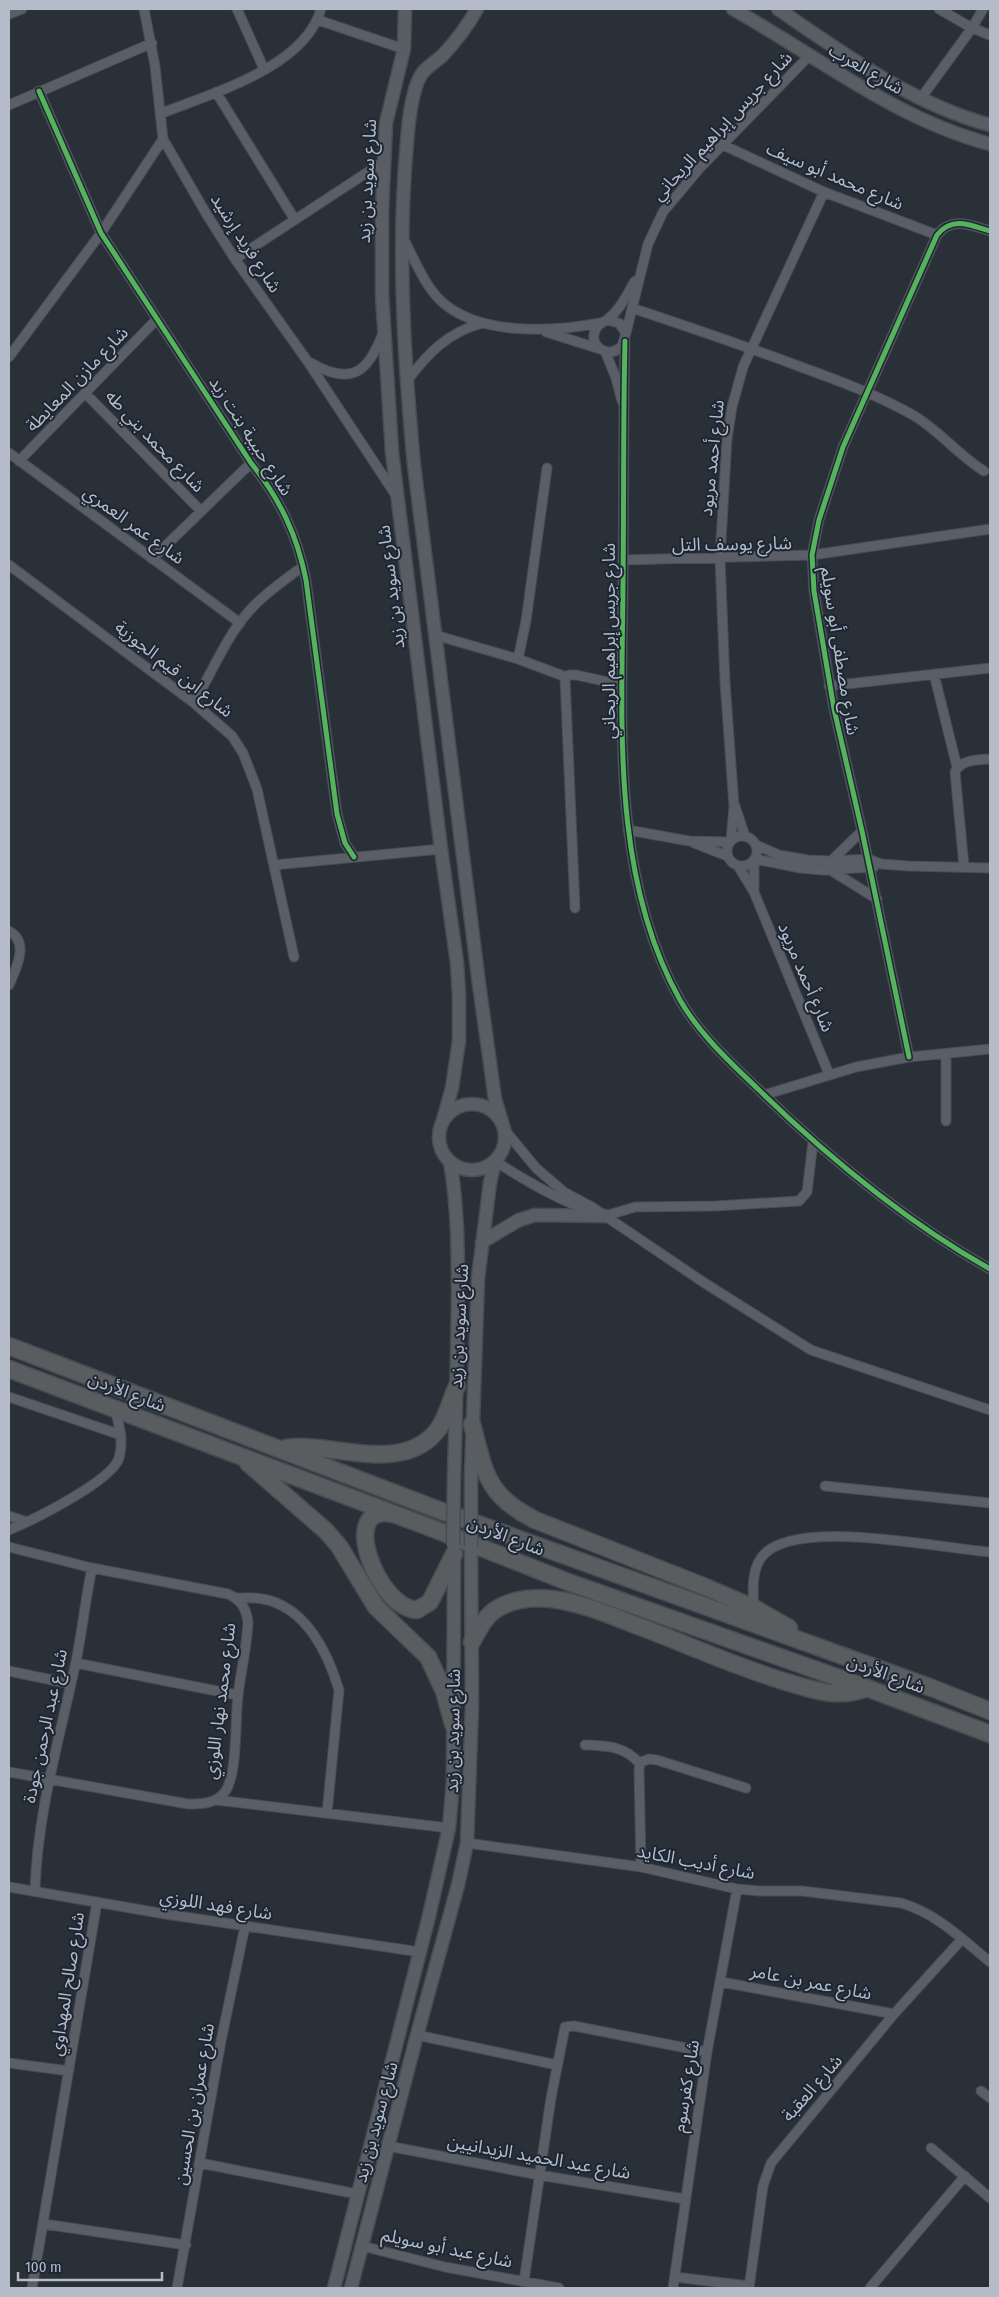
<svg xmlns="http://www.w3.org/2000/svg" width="999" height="2297" font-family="'Fira Sans Condensed','Noto Sans Arabic',sans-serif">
  <rect width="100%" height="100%" fill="#2a3038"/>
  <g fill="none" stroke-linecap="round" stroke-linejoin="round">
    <defs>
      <path id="street" d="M 144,9 L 155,66 L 163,139 L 207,215 L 235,259 L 308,362 L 397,497
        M 237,9 L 264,69
        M 939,9 L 972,28 L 990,35
        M 9,14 L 22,9
        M 318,20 L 404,49
        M 39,91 L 101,233 L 251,463 C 280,499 297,535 306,580 L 337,814 L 345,843 L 354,857
        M 216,92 L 295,220
        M 921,98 L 972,28 L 983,9
        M 9,105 L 152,43
        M 162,113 C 213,93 305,67 321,9
        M 723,145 L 824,192 L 937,235
        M 403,238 C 414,258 424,285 441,301 C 479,336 552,332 600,323
        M 235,259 L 383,162
        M 632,308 C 689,327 745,346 801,367 C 840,381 877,395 913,415 C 940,431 958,455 984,471
        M 607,320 L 619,323 L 626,333 L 622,346 C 618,350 614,352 609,352 C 597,351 590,339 596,329 C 598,323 603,323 608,319 C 620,310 627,294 635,281
        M 546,332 L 600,349
        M 626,333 L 648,244 L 663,212 L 699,169 L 809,56
        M 625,341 C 623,422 624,504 623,585 C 622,722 611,877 680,1000 C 700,1035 731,1063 759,1090 C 829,1158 905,1221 990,1269
        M 605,351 L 616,378 L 622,401
        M 9,357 L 101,233 L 163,139
        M 311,363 C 351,386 368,373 383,333
        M 407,381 C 428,353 448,332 483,323
        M 85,393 L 201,511
        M 9,453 L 240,623
        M 19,461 L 157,319
        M 547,468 L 526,621 L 518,659 L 566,677
        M 152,559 L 251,463
        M 623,560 L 812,555 L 990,529
        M 9,565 L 194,703 L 232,736 L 243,753 L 257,789 L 294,957
        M 435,635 L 518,659
        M 934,674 L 957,767
        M 829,686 L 990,668
        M 194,703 C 211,674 227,635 250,610 C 265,593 285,580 303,566
        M 735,806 L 745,836
        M 628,830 L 689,841 L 730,842
        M727 851a15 15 0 1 1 30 0a15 15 0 1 1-30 0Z
        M 731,840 L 734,806 L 725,682 L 720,558 L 727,439 L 732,407 L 743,367 L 824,192
        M 694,843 L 727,856
        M 756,845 L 779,855 L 808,860 L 831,861 L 868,859 L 881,864 L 908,866 L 990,868
        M 755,859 L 800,868 L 822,870 L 874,867
        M 754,861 L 754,892
        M 831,861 L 862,831
        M 274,865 L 441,849
        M 738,866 L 754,892 L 829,1074
        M 964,866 L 955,772 C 961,759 979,760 990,759
        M 832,871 L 877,899
        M 575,908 L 565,678 L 569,675 L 576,675 L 622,685
        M 9,931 C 30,942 16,969 9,985
        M 946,1055 L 946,1121
        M 909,1057 L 862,831 L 834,709 L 814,591 L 812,555 L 819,520 L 843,447 L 937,235 C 952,216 970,225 990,231
        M 764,1095 L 856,1067 L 909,1057 L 990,1049
        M 504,1129 L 536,1168 L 564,1192 L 592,1207 L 703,1282 L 811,1350 L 990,1410
        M 495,1161 C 524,1180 553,1197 585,1209
        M 602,1215 L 605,1216 L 635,1207 L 715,1206 L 799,1201 L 807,1192 L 813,1142
        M 9,1397 L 121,1435
        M 825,1486 L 990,1503
        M 9,1516 L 27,1522
        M 9,1530 C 33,1520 112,1481 119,1458 C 124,1441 119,1425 115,1409
        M 9,1547 L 92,1568 L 228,1594 C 241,1600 246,1608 248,1622 C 247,1647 241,1670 238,1695 C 235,1717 238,1778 224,1793 C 215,1804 201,1804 188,1804 L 9,1772
        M 235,1598 C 244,1598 254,1597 263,1599 C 306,1607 328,1653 339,1690 L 327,1813
        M 754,1610 C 753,1593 751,1572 761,1558 C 790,1515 943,1549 990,1552
        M 76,1663 L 237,1695
        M 9,1671 L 71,1684
        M 585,1745 C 608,1746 625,1746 640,1764
        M 216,1800 L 449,1828
        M 467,1843 L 641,1867 L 737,1889 L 760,1891 L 802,1891 L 901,1903 C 936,1913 962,1939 990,1962
        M 641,1867 L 639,1769 L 641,1762 L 649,1759 L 657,1760 L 746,1788
        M 9,1887 L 165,1914 L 420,1952
        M 35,1891 C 37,1815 59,1740 75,1666 C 82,1634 85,1601 92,1568
        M 721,1982 L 894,2014
        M 417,2035 L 557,2065
        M 9,2063 L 69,2071
        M 981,2091 L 990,2098
        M 388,2146 L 539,2175 L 685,2199
        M 931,2148 L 990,2198
        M 200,2163 L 357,2194
        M 44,2224 L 186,2245
        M 362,2246 L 445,2267 L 559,2288
        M 675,2277 L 749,2286
        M 524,2281 L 551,2098 L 565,2027 L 574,2026 L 707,2052
        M 32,2288 L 97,1902
        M 177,2288 L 221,2041 L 245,1926
        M 673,2288 L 707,2052 L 737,1889
        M 749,2288 L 763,2186 L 771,2163 L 894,2014 L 962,1939
        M 870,2288 L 965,2176"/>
      <path id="secondary" d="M 405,9 L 404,49 L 386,123 L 382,211 L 382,294 L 392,452 L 441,849 L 457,963 L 459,995 L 459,1041 L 452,1088 L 443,1120
        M 477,9 C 468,25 456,41 443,55 C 437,61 425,68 421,75 C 412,89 408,125 407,142 C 397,249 404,358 414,465 L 479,984 L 495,1099 L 502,1122
        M 733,9 C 817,56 895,119 990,144
        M 778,9 C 844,54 912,104 990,125
        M439 1137a33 33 0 1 1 66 0a33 33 0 1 1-66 0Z
        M 450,1162 C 458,1207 458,1253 458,1299 C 457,1358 456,1416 454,1475
        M 482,1242 L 519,1220 L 535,1215 L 605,1216
        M 471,1477 L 478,1278 L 490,1183 L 495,1161
        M 334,2288 L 429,1916 L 449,1828 L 453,1782 L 454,1558
        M 351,2288 L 417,2035 L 458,1885 L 467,1843 L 472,1706 L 471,1546"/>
      <path id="highway" d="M 9,1346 L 436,1509 L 932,1688 L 990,1711
        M 9,1369 L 434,1529 L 568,1582 L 867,1688 L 990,1734
        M 472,1424 C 485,1473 486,1495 535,1520 L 703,1586 L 754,1608 L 789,1628
        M 286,1448 C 333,1441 404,1477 439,1428 C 447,1416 451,1399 457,1386
        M 248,1463 L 326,1531 L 339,1546 L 376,1607 L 428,1657 L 444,1691 L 453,1724
        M 392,1514 C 338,1502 376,1607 417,1610 L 430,1602 L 454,1554
        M 472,1642 C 479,1629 486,1614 500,1607 C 515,1599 535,1597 552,1599 C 582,1603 610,1615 638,1626 C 689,1645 738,1668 790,1683 C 816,1691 841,1699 867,1688"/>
    </defs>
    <use href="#street" stroke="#484c53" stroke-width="11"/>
    <use href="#secondary" stroke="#484c53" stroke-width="15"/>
    <use href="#highway" stroke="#474c53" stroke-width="19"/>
    <use href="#street" stroke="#5a5e66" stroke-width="9"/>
    <use href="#secondary" stroke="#595d64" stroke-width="12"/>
    <use href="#highway" stroke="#5a5d60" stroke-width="16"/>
    <defs>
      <path id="secondary-bridge" d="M 471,1477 L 471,1546
        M 453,1545 L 454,1475"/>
    </defs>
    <use href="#secondary-bridge" stroke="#484c53" stroke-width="15" stroke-linecap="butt"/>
    <use href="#secondary-bridge" stroke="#595d64" stroke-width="12"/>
    <defs>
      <path id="cycleway" d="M 39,91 L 101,233 L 251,463 C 280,499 297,535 306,580 L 337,814 L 345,843 L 354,857
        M 625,341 C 623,422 624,504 623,585 C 622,722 611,877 680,1000 C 700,1035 731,1063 759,1090 C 829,1158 905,1221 990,1269
        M 909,1057 L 862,831 L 834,709 L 814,591 L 812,555 L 819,520 L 843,447 L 937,235 C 952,216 970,225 990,231"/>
    </defs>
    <use href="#cycleway" stroke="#1d2633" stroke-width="8"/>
    <use href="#cycleway" stroke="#56b35d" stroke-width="5"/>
  </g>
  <g text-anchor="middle" stroke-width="4" stroke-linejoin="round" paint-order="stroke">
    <g font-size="18" fill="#b4bcc9" stroke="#1d2633">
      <text transform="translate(866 69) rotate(30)" y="6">شارع العرب</text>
      <text transform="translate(722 126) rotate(-47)" y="6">شارع جريس إبراهيم الريحاني</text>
      <text transform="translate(835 176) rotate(23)" y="6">شارع محمد أبو سيف</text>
      <text transform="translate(367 181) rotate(-87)" y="6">شارع سويد بن زيد</text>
      <text transform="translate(246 243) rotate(57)" y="6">شارع فريد إرشيد</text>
      <text transform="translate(77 379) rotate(-46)" y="6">شارع مازن المعايطة</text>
      <text transform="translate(251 436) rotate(57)" y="6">شارع حبيبة بنت زيد</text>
      <text transform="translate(155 441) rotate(46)" y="6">شارع محمد بني طه</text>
      <text transform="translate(712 458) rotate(-84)" y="6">شارع أحمد مريود</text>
      <text transform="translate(134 525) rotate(36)" y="6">شارع عمر العمري</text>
      <text transform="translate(732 544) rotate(-1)" y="6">شارع يوسف التل</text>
      <text transform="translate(391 587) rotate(-97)" y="6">شارع سويد بن زيد</text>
      <text transform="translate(609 641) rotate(-90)" y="6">شارع جريس إبراهيم الريحاني</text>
      <text transform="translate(840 651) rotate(81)" y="6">شارع مصطفى أبو سويلم</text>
      <text transform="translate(174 669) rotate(38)" y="6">شارع ابن قيم الجوزية</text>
      <text transform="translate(806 977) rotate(67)" y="6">شارع أحمد مريود</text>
      <text transform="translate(459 1326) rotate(-87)" y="6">شارع سويد بن زيد</text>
      <text transform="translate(127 1392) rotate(21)" y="6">شارع الأردن</text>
      <text transform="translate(506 1536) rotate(21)" y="6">شارع الأردن</text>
      <text transform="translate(886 1674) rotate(20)" y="6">شارع الأردن</text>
      <text transform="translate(220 1701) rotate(-83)" y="6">شارع محمد نهار اللوزي</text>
      <text transform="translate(45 1726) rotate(-78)" y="6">شارع عبد الرحمن جودة</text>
      <text transform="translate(453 1731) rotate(-89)" y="6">شارع سويد بن زيد</text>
      <text transform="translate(696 1862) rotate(11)" y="6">شارع أديب الكايد</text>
      <text transform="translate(216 1905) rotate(9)" y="6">شارع فهد اللوزي</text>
      <text transform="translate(811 1982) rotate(11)" y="6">شارع عمر بن عامر</text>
      <text transform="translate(67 1984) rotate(-81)" y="6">شارع صالح المهداوي</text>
      <text transform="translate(686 2086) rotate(-81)" y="6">شارع كفرسوم</text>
      <text transform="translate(812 2088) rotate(-49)" y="6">شارع العقبة</text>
      <text transform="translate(194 2104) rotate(-80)" y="6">شارع عمران بن الحسين</text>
      <text transform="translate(376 2122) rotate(-75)" y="6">شارع سويد بن زيد</text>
      <text transform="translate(539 2157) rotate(10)" y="6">شارع عبد الحميد الزيدانيين</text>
      <text transform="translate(447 2248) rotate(12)" y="6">شارع عبد أبو سويلم</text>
    </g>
  </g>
  <rect width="999" height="2297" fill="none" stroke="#b4bcc9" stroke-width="20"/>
  <path d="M18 2272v8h144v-8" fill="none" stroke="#b4bcc9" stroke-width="2.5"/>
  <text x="25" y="2272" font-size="15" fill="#b4bcc9" stroke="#1d2633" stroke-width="4" paint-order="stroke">100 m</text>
</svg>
